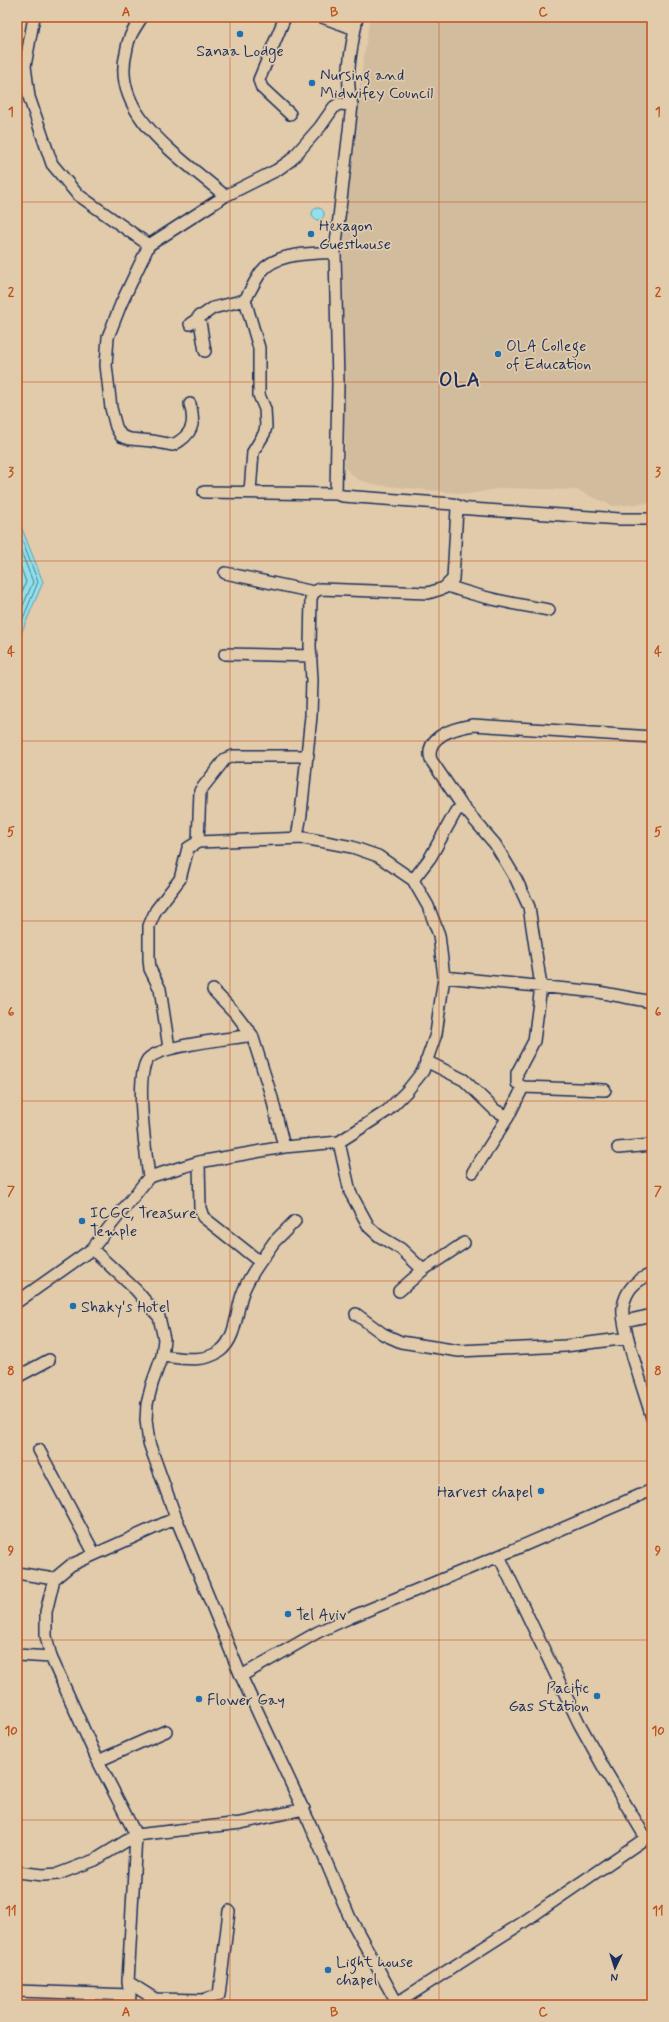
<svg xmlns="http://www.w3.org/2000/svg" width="669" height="2022" font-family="Mynerve,sans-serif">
  <rect width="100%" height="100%" fill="#e1cbaa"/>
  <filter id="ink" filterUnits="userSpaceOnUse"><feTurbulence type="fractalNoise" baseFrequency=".025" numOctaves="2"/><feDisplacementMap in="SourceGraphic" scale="8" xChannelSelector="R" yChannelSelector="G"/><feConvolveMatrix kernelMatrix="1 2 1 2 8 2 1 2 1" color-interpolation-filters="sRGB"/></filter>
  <g filter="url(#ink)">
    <path fill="#d2bc9e" d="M 370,17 L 652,17 L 652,503 L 613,506 L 577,490 L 502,488 L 468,494 L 378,485 L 358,480 L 345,468 L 343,241 L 358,96 Z"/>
    <path fill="#90e1eb" stroke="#619ab3" d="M312 214a6 6 0 1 1 12 0a6 6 0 1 1-12 0Z
      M 17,516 L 43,582 L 17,643 Z"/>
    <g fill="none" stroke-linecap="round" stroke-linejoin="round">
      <path stroke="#4a7696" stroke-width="1" d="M 17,527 L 38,582 L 17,633
        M 17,541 L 33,582 L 17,620
        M 17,557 L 26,582 L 17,605"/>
      <defs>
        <path id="minor" d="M 34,17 L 25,66 L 29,97 L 52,164 L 77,194 L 149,245
          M 142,17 C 138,23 134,29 131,35 C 128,41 127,47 126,53 C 110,116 185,160 225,196
          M 285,17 L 259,80 L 262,88 L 290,114
          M 322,17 L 355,29
          M 245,300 L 259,348 L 259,395 L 265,409 L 266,427 L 264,434 L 253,452 L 250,492
          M 199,316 L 205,351
          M 190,324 L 213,308 L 245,300 C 250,291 255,281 261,272 C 276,252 312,254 335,252
          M 190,404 C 196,424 192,435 173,445 L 152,441 L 130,439 L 121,436 L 116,427 L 111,408 L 106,365 L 108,337 L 121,304 L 149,245 L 225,196 L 277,170 L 291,160 L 320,127 L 334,107 L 339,104 L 352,105
          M 204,492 L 336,494 L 343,496 L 453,504 L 463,508
          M 336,494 L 338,383 L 335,252 L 352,105 C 344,75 352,47 357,17
          M 225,573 L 314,592
          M 448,586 C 481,598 514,604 549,610
          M 225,654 L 311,656
          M 463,807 L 431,760 C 424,736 455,728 473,725 L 652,737
          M 297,837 L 301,814 L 311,716 L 312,680 L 310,646 L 311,598 L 314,592 L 320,589 L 428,593 L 444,588 L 453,579 L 457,508 L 620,519 L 652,519
          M 413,880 L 430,858 L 456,811 L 463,807 L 495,844 L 516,879 L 529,907 L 541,986 L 534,1041 L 517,1073 L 517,1083 L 523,1087 L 605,1090
          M 444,977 L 598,992 L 652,1002
          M 213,990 L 236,1014 L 252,1035 L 272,1098 L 284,1147
          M 169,1048 L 160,989 L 150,969 L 149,959 L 149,926 L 156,910 L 180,879 L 188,848 L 198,842
          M 426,1061 L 464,1080 L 495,1110 L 508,1117
          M 339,1142 L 350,1192 L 369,1227 L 379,1236 L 401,1249 L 423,1270 L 399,1291
          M 618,1148 L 652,1145
          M 199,1162 L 200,1208 L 203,1217 L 260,1262 L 274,1242 L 295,1221
          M 473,1172 L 508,1117 L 523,1087
          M 149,1177 C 146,1153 134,1076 148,1059 C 160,1045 231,1039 252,1035
          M 92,1249 L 136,1290 L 159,1317 L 164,1339 L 162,1356 L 152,1384 L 147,1404 L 146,1420 L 149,1443 L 176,1518 L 241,1676 L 310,1824 L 350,1918 L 398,2005
          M 423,1270 L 464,1243
          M 652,1274 C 636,1280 626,1289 623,1307 C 620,1325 646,1396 652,1418
          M 17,1302 L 92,1249 L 149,1177 L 199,1162 L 284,1147 L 339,1142 L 387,1111 L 407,1091 L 423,1071 L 436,1034 L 444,977 L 439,935 L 428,906 L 413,880 L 378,856 L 352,847 L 304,838 L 198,842 L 200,791 L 225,759 L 233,756 L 308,756
          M 356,1314 L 383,1334 L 401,1342 L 459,1351 L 565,1346 L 628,1338
          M 625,1321 L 652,1315
          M 162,1356 C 180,1358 204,1363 220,1351 C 236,1339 236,1313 242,1295 C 246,1283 253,1272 260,1262
          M 17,1377 L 49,1360
          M 39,1450 L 94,1553
          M 17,1573 L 54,1579
          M 17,1655 L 51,1657
          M 241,1676 L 318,1632 L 351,1617 L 499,1556 L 652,1490
          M 98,1761 L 166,1731
          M 17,1872 L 43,1875 L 58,1874 L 95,1860 L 136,1835 L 241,1823 L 304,1809
          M 128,1982 L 155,1999 L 203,2000 L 219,1995 L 229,1911
          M 17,1991 L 130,1995
          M 397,2003 L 519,1925 L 646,1838 L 605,1770 L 579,1723 L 499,1556
          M 129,2005 L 130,1995 L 128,1982 L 136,1835 L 98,1761 L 51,1657 L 46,1636 L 46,1612 L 54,1579 L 71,1565 L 176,1518"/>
      </defs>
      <use href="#minor" stroke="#1b2f5e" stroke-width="14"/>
      <use href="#minor" stroke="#e1cbaa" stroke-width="11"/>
    </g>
  </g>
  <path fill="none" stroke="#bf511c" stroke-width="1" stroke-opacity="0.55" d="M 230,17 L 230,2005M 439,17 L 439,2005M 17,202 L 652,202M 17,382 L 652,382M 17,561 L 652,561M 17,741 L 652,741M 17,921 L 652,921M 17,1101 L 652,1101M 17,1281 L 652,1281M 17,1461 L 652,1461M 17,1640 L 652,1640M 17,1820 L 652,1820"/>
  <g fill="#1f6fb2" stroke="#e1cbaa" stroke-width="1.5">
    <circle cx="240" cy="34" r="4"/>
    <circle cx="312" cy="83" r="4"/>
    <circle cx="311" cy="234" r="4"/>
    <circle cx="498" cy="354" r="4"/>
    <circle cx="82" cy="1221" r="4"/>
    <circle cx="73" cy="1306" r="4"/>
    <circle cx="541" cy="1491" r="4"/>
    <circle cx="288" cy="1614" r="4"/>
    <circle cx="597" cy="1696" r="4"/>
    <circle cx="199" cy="1699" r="4"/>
    <circle cx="328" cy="1970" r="4"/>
  </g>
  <g text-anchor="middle" stroke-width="3.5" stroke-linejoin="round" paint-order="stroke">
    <g font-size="16" fill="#1b2f5e" stroke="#e1cbaa" text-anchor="start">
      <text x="240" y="56" text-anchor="middle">Sanaa Lodge</text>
      <text x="320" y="80">Nursing and<tspan x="320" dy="18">Midwifey Council</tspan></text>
      <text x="319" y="231">Hexagon<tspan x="319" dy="18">Guesthouse</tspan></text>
      <text x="506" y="351">OLA College<tspan x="506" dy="18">of Education</tspan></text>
      <text x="90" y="1218">ICGC, Treasure<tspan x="90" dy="18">Temple</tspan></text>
      <text x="81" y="1312">Shaky's Hotel</text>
      <text x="533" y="1497" text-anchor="end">Harvest chapel</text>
      <text x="296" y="1620">Tel Aviv</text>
      <text x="589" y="1693" text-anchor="end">Pacific<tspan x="589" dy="18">Gas Station</tspan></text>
      <text x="207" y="1705">Flower Gay</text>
      <text x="336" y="1967">Light house<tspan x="336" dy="18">chapel</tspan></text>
    </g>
    <g font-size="20" font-weight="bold" letter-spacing="1" fill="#1b2f5e" stroke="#e1cbaa">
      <text x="460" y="386">OLA</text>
    </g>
  </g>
  <rect width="669" height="2022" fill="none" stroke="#e1cbaa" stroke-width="44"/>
  <g transform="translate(615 1968) rotate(184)" stroke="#e1cbaa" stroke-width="3" paint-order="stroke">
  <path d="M0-3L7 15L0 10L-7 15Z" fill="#1b2f5e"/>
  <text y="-6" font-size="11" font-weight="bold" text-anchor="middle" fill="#1b2f5e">N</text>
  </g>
  <rect x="22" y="22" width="625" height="1978" fill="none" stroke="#bf511c" stroke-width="1.5"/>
  <g font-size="13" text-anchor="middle" font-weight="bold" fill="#bf511c">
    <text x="126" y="16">A</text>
    <text x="334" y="16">B</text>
    <text x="543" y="16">C</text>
    <text x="11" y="116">1</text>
    <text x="658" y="116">1</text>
    <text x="11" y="296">2</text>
    <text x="658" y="296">2</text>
    <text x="11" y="476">3</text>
    <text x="658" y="476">3</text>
    <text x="11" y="656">4</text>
    <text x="658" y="656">4</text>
    <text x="11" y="836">5</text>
    <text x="658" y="836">5</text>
    <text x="11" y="1016">6</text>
    <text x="658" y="1016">6</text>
    <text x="11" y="1195">7</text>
    <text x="658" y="1195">7</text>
    <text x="11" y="1375">8</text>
    <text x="658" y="1375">8</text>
    <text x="11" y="1555">9</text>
    <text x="658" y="1555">9</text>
    <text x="11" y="1735">10</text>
    <text x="658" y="1735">10</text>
    <text x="11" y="1915">11</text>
    <text x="658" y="1915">11</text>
    <text x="126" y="2016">A</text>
    <text x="334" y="2016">B</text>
    <text x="543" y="2016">C</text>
  </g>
</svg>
